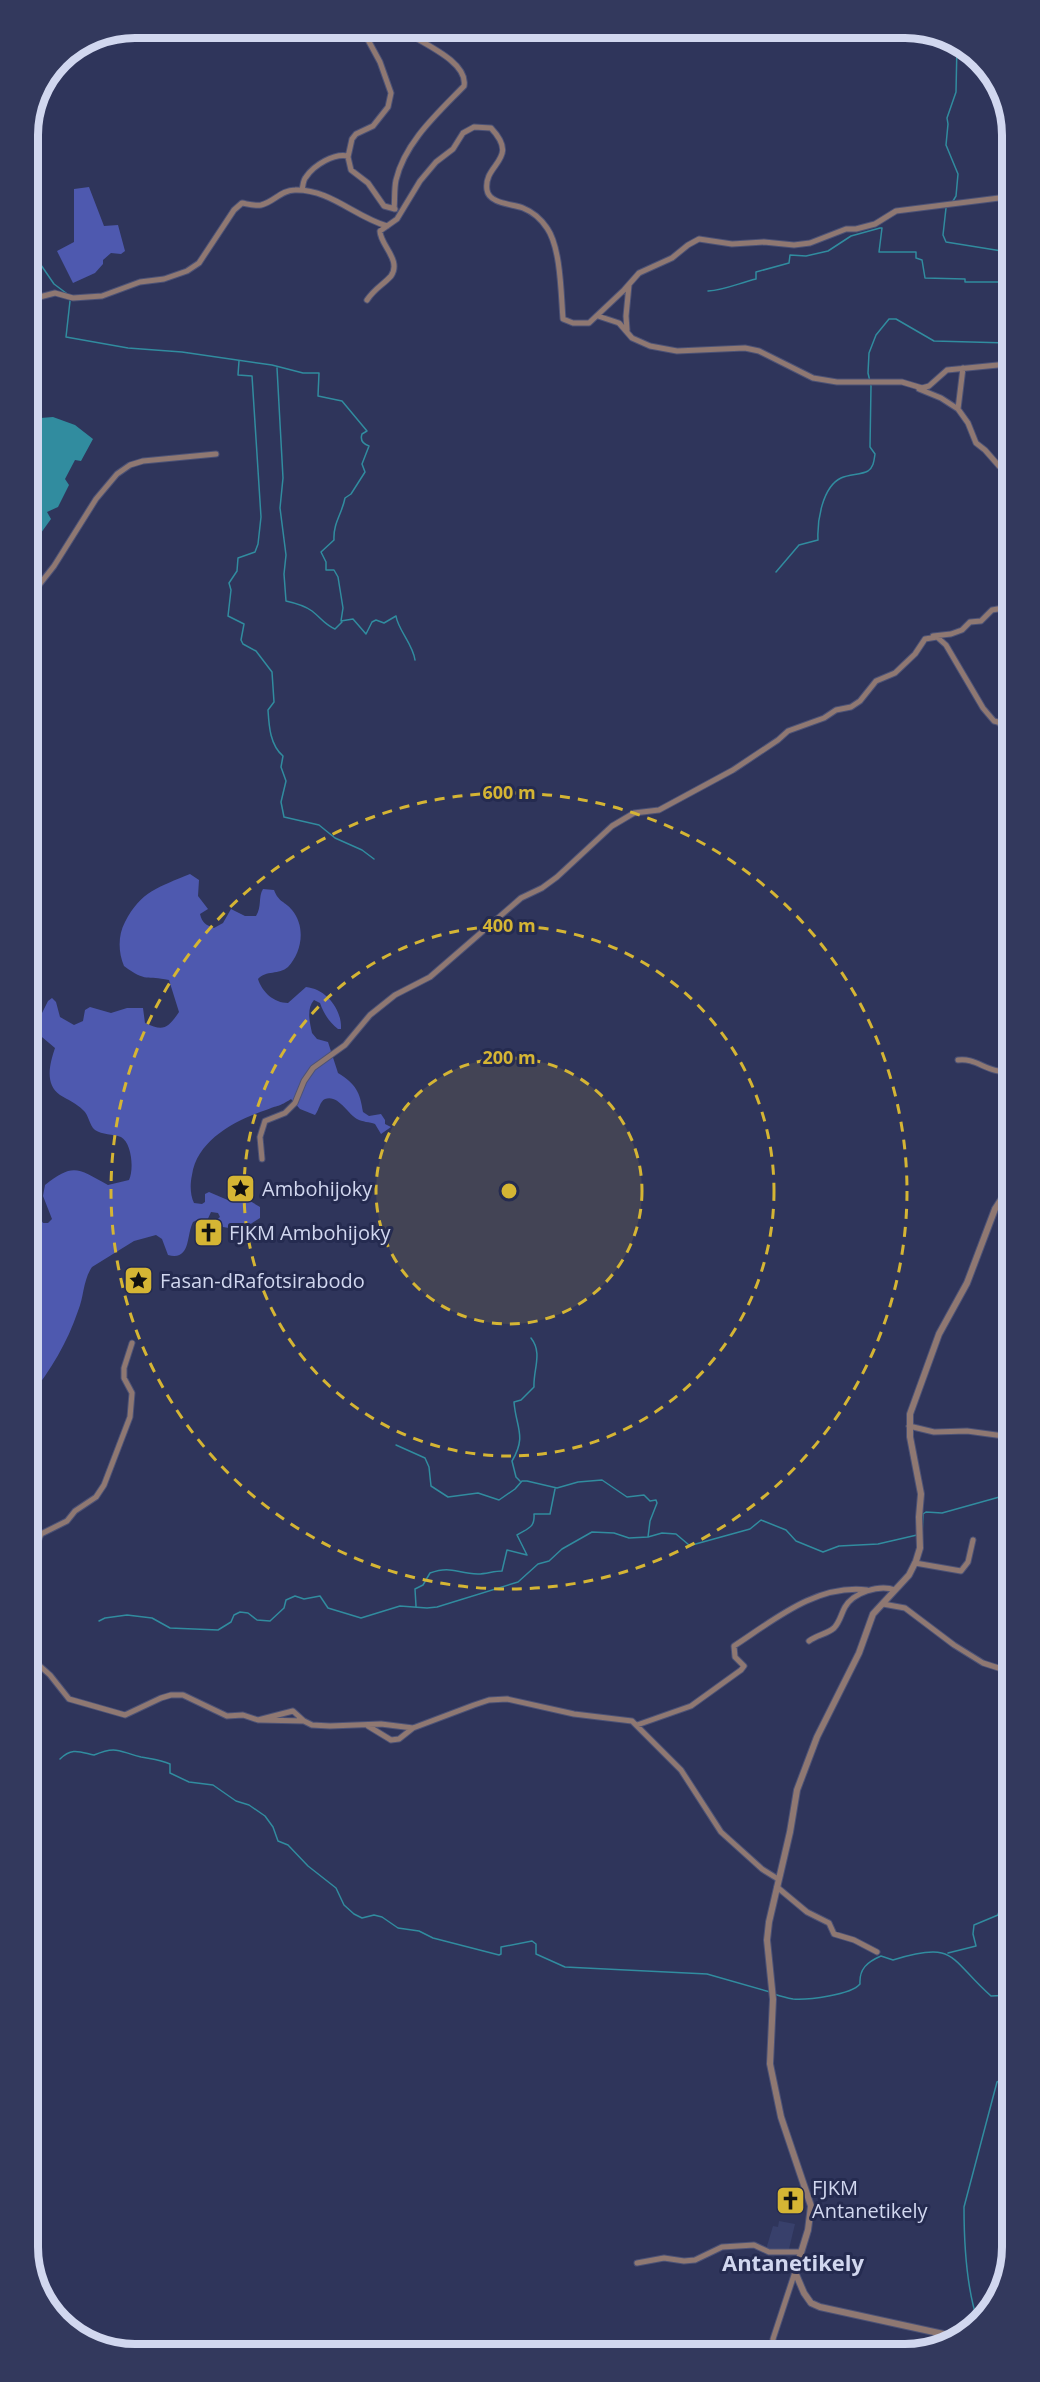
<svg xmlns="http://www.w3.org/2000/svg" width="1040" height="2382" font-family="'Open Sans',sans-serif">
  <rect width="100%" height="100%" fill="#2f355b"/>
  <path fill="#38406b" d="M 779,2221 L 795,2224 L 789,2249 L 768,2250 L 767,2246 L 773,2226 L 778,2227 Z"/>
  <path fill="#4e59af" d="M 89,187 L 104,226 L 118,225 L 125,251 L 121,254 L 111,253 L 103,260 L 103,264 L 95,273 L 73,283 L 57,251 L 74,242 L 74,189 Z
    M 190,874 L 199,880 L 198,896 L 208,909 L 200,914 C 202,923 206,925 214,928 L 223,923 L 231,909 L 245,916 L 256,916 C 262,907 258,897 263,889 L 274,890 C 279,903 285,901 292,910 C 306,927 302,952 288,967 C 279,975 266,970 258,979 C 262,992 274,1003 288,1003 L 306,987 C 326,989 342,1009 341,1029 L 338,1029 C 329,1022 324,1014 320,1003 L 314,1000 C 306,1009 310,1023 312,1033 L 317,1039 L 328,1042 L 338,1073 C 356,1084 360,1092 363,1112 L 369,1116 L 381,1114 L 385,1120 L 385,1124 L 391,1127 L 381,1134 L 375,1124 C 370,1122 362,1122 357,1119 C 348,1114 338,1094 325,1099 C 320,1101 319,1110 315,1115 L 300,1109 L 291,1099 C 279,1107 278,1105 266,1110 C 236,1120 197,1140 192,1175 C 190,1184 190,1195 194,1203 L 202,1204 L 205,1202 L 205,1194 L 209,1192 L 230,1201 L 250,1201 L 260,1207 L 260,1218 L 241,1230 L 223,1227 L 215,1221 L 220,1217 L 218,1213 L 211,1212 L 206,1223 L 203,1224 L 199,1219 L 193,1222 C 186,1236 191,1261 168,1255 L 162,1239 L 156,1235 L 134,1241 L 92,1267 C 83,1280 84,1297 78,1311 C 67,1343 51,1370 30,1396 L 30,1217 L 37,1213 L 43,1223 L 48,1223 L 52,1219 L 43,1196 L 45,1185 C 74,1162 78,1169 108,1185 L 129,1180 C 134,1170 132,1143 121,1137 C 113,1134 102,1135 95,1130 C 89,1125 89,1115 83,1110 C 76,1103 68,1100 60,1095 C 44,1084 50,1063 55,1048 L 30,1027 L 29,998 L 32,998 L 35,1002 L 32,1012 L 36,1016 L 41,1015 L 48,1001 L 52,998 L 56,1002 L 60,1017 L 74,1025 L 83,1021 L 85,1010 L 90,1007 L 111,1013 L 127,1008 L 143,1008 L 145,1023 C 164,1032 168,1028 179,1012 L 169,980 C 146,975 147,983 124,966 C 118,952 118,935 125,922 C 141,891 159,887 190,874 Z"/>
  <path fill="#318c9f" d="M 53,417 L 75,425 L 93,439 L 81,461 L 75,460 L 65,479 L 69,485 L 58,507 L 47,512 L 51,519 L 28,551 L 28,419 Z"/>
  <g fill="none" stroke-linecap="round" stroke-linejoin="round">
    <path stroke="#318c9f" stroke-width="1.5" d="M 953,201 L 956,196 L 958,174 L 946,145 L 948,124 L 947,118 L 956,92 L 957,44
      M 946,208 L 943,235 L 946,242 L 1008,252
      M 28,246 L 54,284 L 70,296
      M 708,291 C 725,290 739,283 756,279 L 756,272 L 789,263 L 790,255 L 806,256 L 828,251 L 851,236 L 880,228 L 882,228 L 879,252 L 916,252 L 916,258 L 922,260 L 925,278 L 965,279 L 965,282 L 1008,282
      M 70,301 L 66,337 L 128,348 L 182,352 L 272,365 L 303,373 L 319,373 L 318,396 L 342,401 L 367,431 L 362,434 C 360,440 363,444 369,446 L 362,464 L 365,472 L 351,494 L 345,498 C 342,514 333,523 334,540 L 321,552 L 326,562 L 326,570 L 334,570 L 338,577 L 343,608 L 341,621 L 353,619 L 366,634 L 372,622 L 376,620 L 384,623 L 396,616 C 398,630 413,644 415,660
      M 239,361 L 238,375 L 252,376 L 261,517 L 258,544 L 255,552 L 238,558 L 237,571 L 229,583 L 231,590 L 228,616 L 244,624 L 241,640 L 243,644 L 256,651 L 272,672 L 274,702 L 268,710 C 269,726 270,745 283,756 L 281,767 L 286,781 L 281,802 L 284,817 L 319,825 L 335,838 L 362,850 L 374,859
      M 277,368 L 283,478 L 280,508 L 286,555 L 284,574 L 286,601 C 295,603 304,605 312,611 C 321,618 325,625 335,629 L 342,622
      M 776,572 L 799,545 L 818,540 C 817,522 822,487 841,478 C 850,474 861,475 868,471 C 874,467 874,460 875,454 L 870,447 L 871,386 L 868,373 L 869,353 L 876,335 L 889,319 L 896,319 L 934,341 L 1008,343
      M 396,1445 L 425,1458 L 429,1467 L 431,1486 L 448,1497 L 478,1493 L 499,1500 L 515,1489 L 522,1481 L 527,1481 L 557,1488 L 578,1482 L 602,1480 L 627,1497 L 644,1495 L 650,1501 L 656,1500 L 657,1503 L 650,1521 L 648,1537
      M 520,1481 L 516,1477 L 512,1461 C 527,1436 516,1428 514,1402 L 521,1400 L 534,1387 C 533,1370 543,1353 531,1338
      M 922,1535 L 923,1514 L 926,1512 L 942,1513 L 1003,1496 L 1011,1499
      M 416,1606 L 415,1589 L 423,1585 L 430,1573 C 452,1565 457,1574 478,1574 C 486,1574 494,1571 502,1571 L 507,1550 L 527,1555 L 517,1535 C 528,1528 535,1528 534,1514 L 550,1514 L 555,1489
      M 99,1621 L 105,1618 L 127,1615 L 152,1618 L 170,1628 L 218,1630 L 231,1622 L 234,1615 L 240,1612 L 248,1613 L 257,1620 L 270,1621 L 284,1608 L 286,1600 L 295,1596 L 304,1599 L 320,1596 L 328,1608 L 361,1618 L 400,1606 L 427,1608 L 437,1607 L 518,1582 L 538,1564 L 549,1561 L 562,1549 L 592,1532 L 614,1533 L 629,1538 L 648,1537 L 662,1533 L 676,1534 L 689,1545 L 692,1545 L 750,1529 L 761,1520 L 786,1530 L 796,1541 L 823,1552 L 839,1546 L 878,1544 L 917,1535
      M 60,1759 C 72,1747 80,1752 94,1755 C 118,1745 119,1752 141,1757 C 151,1759 161,1760 170,1764 L 170,1773 L 189,1782 L 213,1785 L 236,1801 L 249,1805 L 265,1816 L 273,1827 L 278,1841 L 288,1845 L 308,1866 L 336,1888 L 344,1905 L 354,1914 L 362,1918 L 374,1915 L 382,1917 L 398,1928 L 419,1931 L 433,1938 L 499,1955 L 501,1954 L 501,1947 L 532,1941 L 536,1944 L 536,1954 L 565,1967 L 707,1974 L 770,1992
      M 948,1953 L 976,1946 L 973,1934 L 974,1925 L 998,1915 L 1001,1904 L 1012,1903
      M 774,1994 C 780,1996 787,1998 793,1999 C 808,2000 851,1995 860,1984 C 859,1969 867,1962 881,1956 L 893,1960 C 957,1940 949,1959 991,1996 L 1012,1995
      M 978,2322 C 966,2287 964,2244 964,2207 L 997,2082 L 1013,2074"/>
    <defs>
      <path id="minor" d="M 361,27 L 380,62 L 391,93 L 388,107 L 373,126 L 356,134 L 352,139 L 348,157 L 351,170 L 368,183 L 384,206 L 395,209
        M 302,190 C 303,186 303,180 306,177 C 314,165 334,153 348,156
        M 394,209 C 395,200 394,189 396,180 C 405,142 438,113 464,86 C 469,60 416,41 398,27
        M 28,300 L 55,293 L 73,298 L 102,296 L 140,282 L 164,279 L 187,271 L 199,263 L 234,210 L 242,203 C 248,204 254,206 261,205 C 274,202 281,190 295,190 C 330,189 355,217 387,226
        M 367,300 C 375,288 383,285 391,276 C 402,260 380,245 380,231 L 397,219 L 420,181 L 436,162 L 453,149 L 463,133 L 474,127 L 491,128 C 521,160 483,163 487,190 C 489,204 513,204 523,208 C 533,212 541,219 547,228 C 561,248 561,295 563,319 L 573,323 L 589,323 L 624,290 L 639,273 L 672,258 L 688,245 L 699,239 L 732,244 L 764,242 L 794,245 L 810,243 L 846,229 L 856,229 L 875,224 L 896,211 L 1007,197
        M 598,316 L 619,323 L 632,338 L 650,346 L 677,351 L 745,348 L 759,351 L 813,378 L 837,382 L 902,382 L 922,388 L 929,386 L 947,370 L 1008,364
        M 627,330 L 626,316 L 629,285
        M 919,389 L 941,398 L 958,409 L 968,423 L 976,443 L 985,450 L 999,466 L 1008,464
        M 958,409 L 963,368
        M 28,599 L 54,566 L 96,499 L 117,474 L 130,465 L 143,461 L 216,454
        M 933,636 L 951,634 L 962,630 L 970,622 L 981,621 L 992,610 L 1009,607
        M 1000,724 L 1009,732
        M 958,1060 C 977,1057 990,1076 1010,1070
        M 262,1159 L 260,1137 L 265,1121 L 285,1113 L 295,1103 L 304,1081 L 313,1068 L 345,1045 L 370,1015 L 395,995 L 430,977 L 521,898 L 542,888 L 557,877 L 612,826 L 634,813 L 659,810 L 733,770 L 778,740 L 788,731 L 824,718 L 836,710 L 851,707 L 860,701 L 876,681 L 895,673 L 915,654 L 925,639 L 937,637 L 946,645 L 983,708 L 994,721 L 1009,725
        M 909,1426 L 934,1432 L 967,1431 L 1011,1437
        M 31,1550 L 37,1544 L 41,1534 L 67,1521 L 75,1511 L 96,1497 L 104,1485 L 130,1417 L 132,1393 L 124,1378 L 124,1368 L 132,1343
        M 915,1563 L 961,1571 L 968,1562 L 973,1540
        M 883,1604 L 905,1608 L 954,1645 L 983,1663 L 1011,1672
        M 809,1641 C 817,1635 827,1634 834,1628 C 840,1622 841,1614 845,1607 C 853,1593 879,1584 895,1590
        M 31,1658 L 50,1675 L 69,1699 L 125,1715 L 161,1698 L 171,1695 L 183,1695 L 227,1716 L 243,1715 L 258,1720 L 293,1711 L 304,1721 L 312,1725 L 330,1726 L 381,1724 L 413,1728 L 474,1705 L 489,1700 L 507,1699 L 574,1714 L 632,1721 L 681,1770 L 721,1832 L 762,1869 L 778,1879
        M 260,1720 L 304,1721
        M 637,1725 L 691,1706 L 741,1670 L 744,1666 L 735,1657 L 734,1646 C 774,1620 816,1584 867,1590
        M 368,1726 L 391,1740 L 399,1739 L 413,1728
        M 777,1887 L 807,1912 L 829,1923 L 834,1934 L 854,1940 L 877,1952
        M 637,2263 L 664,2258 L 684,2261 L 695,2260 L 722,2247 L 754,2245 L 769,2252 L 801,2252
        M 774,2350 L 773,2339 L 795,2272"/>
      <path id="tertiary" d="M 957,2337 L 820,2307 L 811,2303 L 804,2293 L 795,2272 L 808,2230 L 811,2206 L 781,2117 L 770,2064 L 773,1999 L 767,1940 L 769,1922 L 790,1832 L 797,1790 L 817,1737 L 859,1653 L 873,1614 L 909,1575 L 916,1561 L 920,1548 L 919,1517 L 921,1494 L 910,1437 L 910,1414 L 939,1334 L 967,1283 L 995,1209 L 1010,1186"/>
    </defs>
    <use href="#minor" stroke="#4c5276" stroke-width="7"/>
    <use href="#tertiary" stroke="#4c5276" stroke-width="8"/>
    <use href="#minor" stroke="#8f7872" stroke-width="5"/>
    <use href="#tertiary" stroke="#8f7872" stroke-width="6"/>
  </g>
  <circle cx="509" cy="1191" r="133" fill="#d5b534" fill-opacity=".12"/>
  <g fill="none" stroke="#d5b534" stroke-width="3" stroke-dasharray="10 8">
    <circle cx="509" cy="1191" r="133"/>
    <circle cx="509" cy="1191" r="265"/>
    <circle cx="509" cy="1191" r="398"/>
  </g>
  <defs>
    <symbol id="sight-square" viewBox="-11 -11 22 22"><rect x="-9" y="-9" width="18" height="18" rx="4" fill="#d5b534" stroke="#252b50"/><path d="M0-6L1.8-2.2L6-1.7L2.9 1.2L3.7 5.4L0 3.3L-3.7 5.4L-2.9 1.2L-6-1.7L-1.8-2.2Z" fill="#111"/></symbol>
    <symbol id="church-square" viewBox="-11 -11 22 22"><rect x="-9" y="-9" width="18" height="18" rx="4" fill="#d5b534" stroke="#252b50"/><path d="M-1.2-6h2.4v3.5h3.3v2.4h-3.3V6h-2.4V-.1h-3.3v-2.4h3.3Z" fill="#111"/></symbol>
  </defs>
  <g fill-rule="evenodd">
    <use href="#sight-square" x="224" y="1172" width="33" height="33"/>
    <use href="#church-square" x="192" y="1216" width="33" height="33"/>
    <use href="#sight-square" x="122" y="1264" width="33" height="33"/>
    <use href="#church-square" x="774" y="2184" width="33" height="33"/>
  </g>
  <g text-anchor="middle" stroke-width="6" stroke-linejoin="round" paint-order="stroke">
    <g font-size="20" fill="#d1d7ef" stroke="#252b50" text-anchor="start">
      <text x="262" y="1196">Ambohijoky</text>
      <text x="229" y="1240">FJKM Ambohijoky</text>
      <text x="160" y="1288">Fasan-dRafotsirabodo</text>
      <text x="812" y="2195">FJKM<tspan x="812" dy="23">Antanetikely</tspan></text>
    </g>
    <g font-size="22" font-weight="bold" fill="#d1d7ef" stroke="#252b50">
      <text x="793" y="2271">Antanetikely</text>
    </g>
  </g>
  <path d="M0 0H1040V2382H0ZM135 38H905A97 97 0 0 1 1002 135V2247A97 97 0 0 1 905 2344H135A97 97 0 0 1 38 2247V135A97 97 0 0 1 135 38Z" fill="#33395d" fill-rule="evenodd"/>
  <path fill="none" stroke="#d1d7ef" stroke-width="8" d="M135 38H905A97 97 0 0 1 1002 135V2247A97 97 0 0 1 905 2344H135A97 97 0 0 1 38 2247V135A97 97 0 0 1 135 38Z"/>
  <circle cx="509" cy="1191" r="9" fill="#d5b534" stroke="#252b50" stroke-width="3"/>
  <g font-size="18" text-anchor="middle" font-weight="bold" fill="#d5b534" stroke="#252b50" stroke-width="6" stroke-linejoin="round" paint-order="stroke">
    <text x="509" y="799">600 m</text>
    <text x="509" y="932">400 m</text>
    <text x="509" y="1064">200 m</text>
  </g>
</svg>
